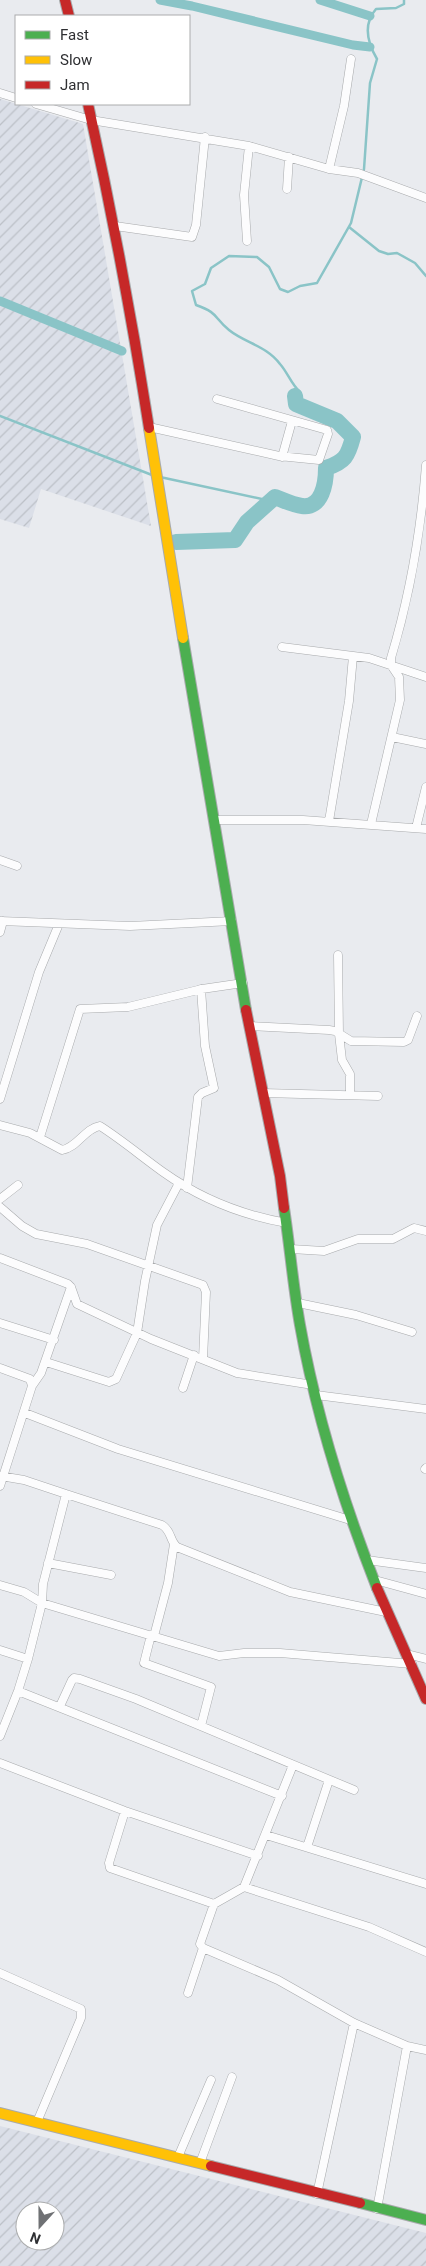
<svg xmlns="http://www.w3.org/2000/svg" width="426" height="2266" font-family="Roboto,sans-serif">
  <defs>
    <pattern id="industrial-furrows" width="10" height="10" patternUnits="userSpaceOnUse" patternTransform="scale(1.25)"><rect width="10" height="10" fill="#dbdfe8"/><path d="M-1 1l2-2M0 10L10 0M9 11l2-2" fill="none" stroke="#bcc0c7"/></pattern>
  </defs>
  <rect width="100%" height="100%" fill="#e9ebef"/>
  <path fill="url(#industrial-furrows)" fill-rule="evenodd" d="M 0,99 L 83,124 L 151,526 L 41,489 L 29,528 L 0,519 Z
    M 0,2126 L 426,2233 L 426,2266 L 0,2266 ZM 25,2211 L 55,2211 L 55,2241 L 25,2241 Z"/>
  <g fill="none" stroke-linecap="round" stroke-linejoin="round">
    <path stroke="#8ac4c7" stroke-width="2.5" d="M 349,227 L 379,251 L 388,254 L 397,253 L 415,263 L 426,276
      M 295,396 L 300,392 C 291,384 288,373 280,364 C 267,346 245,343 229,330 C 213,317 219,313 196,305 L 192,291 L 205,284 L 211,268 L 229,256 L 257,257 L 269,267 L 280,289 L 288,292 L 300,286 L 317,283 L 351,223 L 364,169 L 370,83 L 377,59 C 367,42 363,24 376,9 L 396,8 L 404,4 L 404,0
      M 0,416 L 152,475
      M 160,477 L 271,501"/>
    <path stroke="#8ac4c7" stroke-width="9" d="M 160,0 L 192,6 L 353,45 L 370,47
      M 320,0 L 370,16
      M 0,301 L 122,351"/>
    <path stroke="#8ac4c7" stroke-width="16" d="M 176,542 L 235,540 L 247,522 L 275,497 C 283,500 293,505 302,506 C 322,509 326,483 326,468 C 345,462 348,456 353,437 L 337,421 L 296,404 L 295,396"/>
    <defs>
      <path id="street" d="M 0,93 L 16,98
        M 36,104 L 91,120 L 249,146 L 329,169 L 358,173 L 426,198
        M 329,169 L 344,106 L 351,59
        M 287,189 L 289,157
        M 115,226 L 192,237 L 196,225 L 205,137
        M 247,241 L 244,195 L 249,146
        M 149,427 L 279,456 L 319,460 L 328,434 L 327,430 L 217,399
        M 282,457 L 292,421
        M 282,647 L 369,658 L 426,677
        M 392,737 L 426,744
        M 215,820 L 303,820 L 426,829
        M 329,821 L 349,701 L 353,656
        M 371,824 L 400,700 L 399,677 L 391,665 L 391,658 C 410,595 421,531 426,465
        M 416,828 L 426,787
        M 0,860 L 17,866
        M 0,921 L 130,926 L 232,921
        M 0,932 L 3,921
        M 338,955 L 339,1034 L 342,1060 L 350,1074 L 350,1095
        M 249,1026 L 329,1030 L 335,1031 L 351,1041 L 404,1042 L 408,1040 L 417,1016
        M 263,1093 L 378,1096
        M 0,1099 L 39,972 L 59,924
        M 0,1125 L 30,1133 L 62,1150 C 77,1148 85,1128 100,1126 C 122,1140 142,1157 163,1172 C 201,1199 241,1215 287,1223
        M 40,1137 L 80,1009 L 128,1007 L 202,989 L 243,983
        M 187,1188 L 198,1097 L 202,1093 L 214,1088 L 205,1046 L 201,989
        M 0,1199 L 18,1185
        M 0,1207 L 22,1226 L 36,1234 L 87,1244 L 203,1285 L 206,1292 L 203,1359
        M 291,1249 L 324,1251 L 358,1239 L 393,1239 L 414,1228 L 426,1231
        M 0,1258 L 68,1284 L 71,1287 L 77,1304 L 151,1339 L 237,1373 L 313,1385
        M 298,1303 L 356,1315 L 412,1332
        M 0,1323 L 54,1340
        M 46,1362 L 109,1382 L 116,1379 L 137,1333 L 145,1281 L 157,1225 L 179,1183
        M 0,1368 L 30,1379 L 32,1386 L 0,1486
        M 32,1386 L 41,1373 L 71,1287
        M 183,1388 L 194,1355
        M 316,1395 L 426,1409
        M 25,1413 L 118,1449 L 350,1520
        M 425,1469 L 426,1468
        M 0,1476 L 24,1480 L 66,1494 L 43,1584 L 42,1603 L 28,1659 L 18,1691 L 0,1736
        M 66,1494 L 162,1525 C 172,1531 169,1540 177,1547 L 290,1592 L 386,1612
        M 367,1560 L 426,1568
        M 48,1563 L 111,1575
        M 375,1580 L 426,1594
        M 0,1585 L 24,1592 L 42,1603 L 219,1656 L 244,1653 L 280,1653 L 412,1664
        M 151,1635 L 144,1663 L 211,1687 L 201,1726
        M 154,1636 L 168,1583 L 174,1544
        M 0,1650 L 28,1659
        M 407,1654 L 426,1659
        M 18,1691 L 282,1796
        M 60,1706 L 72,1680 L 74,1678 L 80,1679 L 136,1699 L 354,1790
        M 0,1763 L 125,1811 L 258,1856
        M 125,1811 L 109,1863 L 110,1868 L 214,1904
        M 266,1835 L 426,1884
        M 307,1847 L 329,1780
        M 244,1887 L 293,1765
        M 426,1952 L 369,1927 L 244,1887 L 214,1904 L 200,1944 L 203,1948 L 278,1980 L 354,2023 L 407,2046 L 426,2050
        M 0,1973 L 81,2009 L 81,2018 L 37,2122
        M 188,1993 L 203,1948
        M 178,2157 L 211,2080
        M 200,2163 L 232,2077
        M 317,2194 L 354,2023
        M 377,2209 L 407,2046"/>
      <path id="fast" d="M 183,638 L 246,1010
        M 284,1208 C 290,1247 293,1286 300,1325 C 316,1415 344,1504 377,1588
        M 360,2203 L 426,2220"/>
      <path id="slow" d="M 149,428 L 183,638
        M 0,2113 L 211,2166"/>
      <path id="jam" d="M 65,0 L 69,16
        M 88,104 C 112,212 132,319 149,428
        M 246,1010 L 280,1176 L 284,1208
        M 377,1588 L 426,1699
        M 211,2166 L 360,2203"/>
    </defs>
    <use href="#street" stroke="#a8aaac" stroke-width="9"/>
    <use href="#fast" stroke="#a8aaac" stroke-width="12"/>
    <use href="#slow" stroke="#a8aaac" stroke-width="12"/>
    <use href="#jam" stroke="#a8aaac" stroke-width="12"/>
    <use href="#street" stroke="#fcfcfd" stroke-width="8"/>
    <use href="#fast" stroke="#4caf50" stroke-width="10"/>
    <use href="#slow" stroke="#ffc107" stroke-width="10"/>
    <use href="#jam" stroke="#c62828" stroke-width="10"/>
  </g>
  <rect x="15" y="15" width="175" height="90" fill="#ffffff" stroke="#abacad"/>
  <rect x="25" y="31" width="25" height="8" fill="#4caf50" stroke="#abacad"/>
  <text x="60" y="40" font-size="15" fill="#2e2f32">Fast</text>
  <rect x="25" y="56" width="25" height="8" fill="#ffc107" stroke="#abacad"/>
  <text x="60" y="65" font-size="15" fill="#2e2f32">Slow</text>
  <rect x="25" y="81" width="25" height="8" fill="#c62828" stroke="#abacad"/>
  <text x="60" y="90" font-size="15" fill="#2e2f32">Jam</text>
  <g transform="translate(40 2226) rotate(201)"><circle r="24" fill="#ffffff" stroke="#abacad"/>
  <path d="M0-4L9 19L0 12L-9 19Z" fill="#6f7174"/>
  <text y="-8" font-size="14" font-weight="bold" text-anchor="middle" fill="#2e2f32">N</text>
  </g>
</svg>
